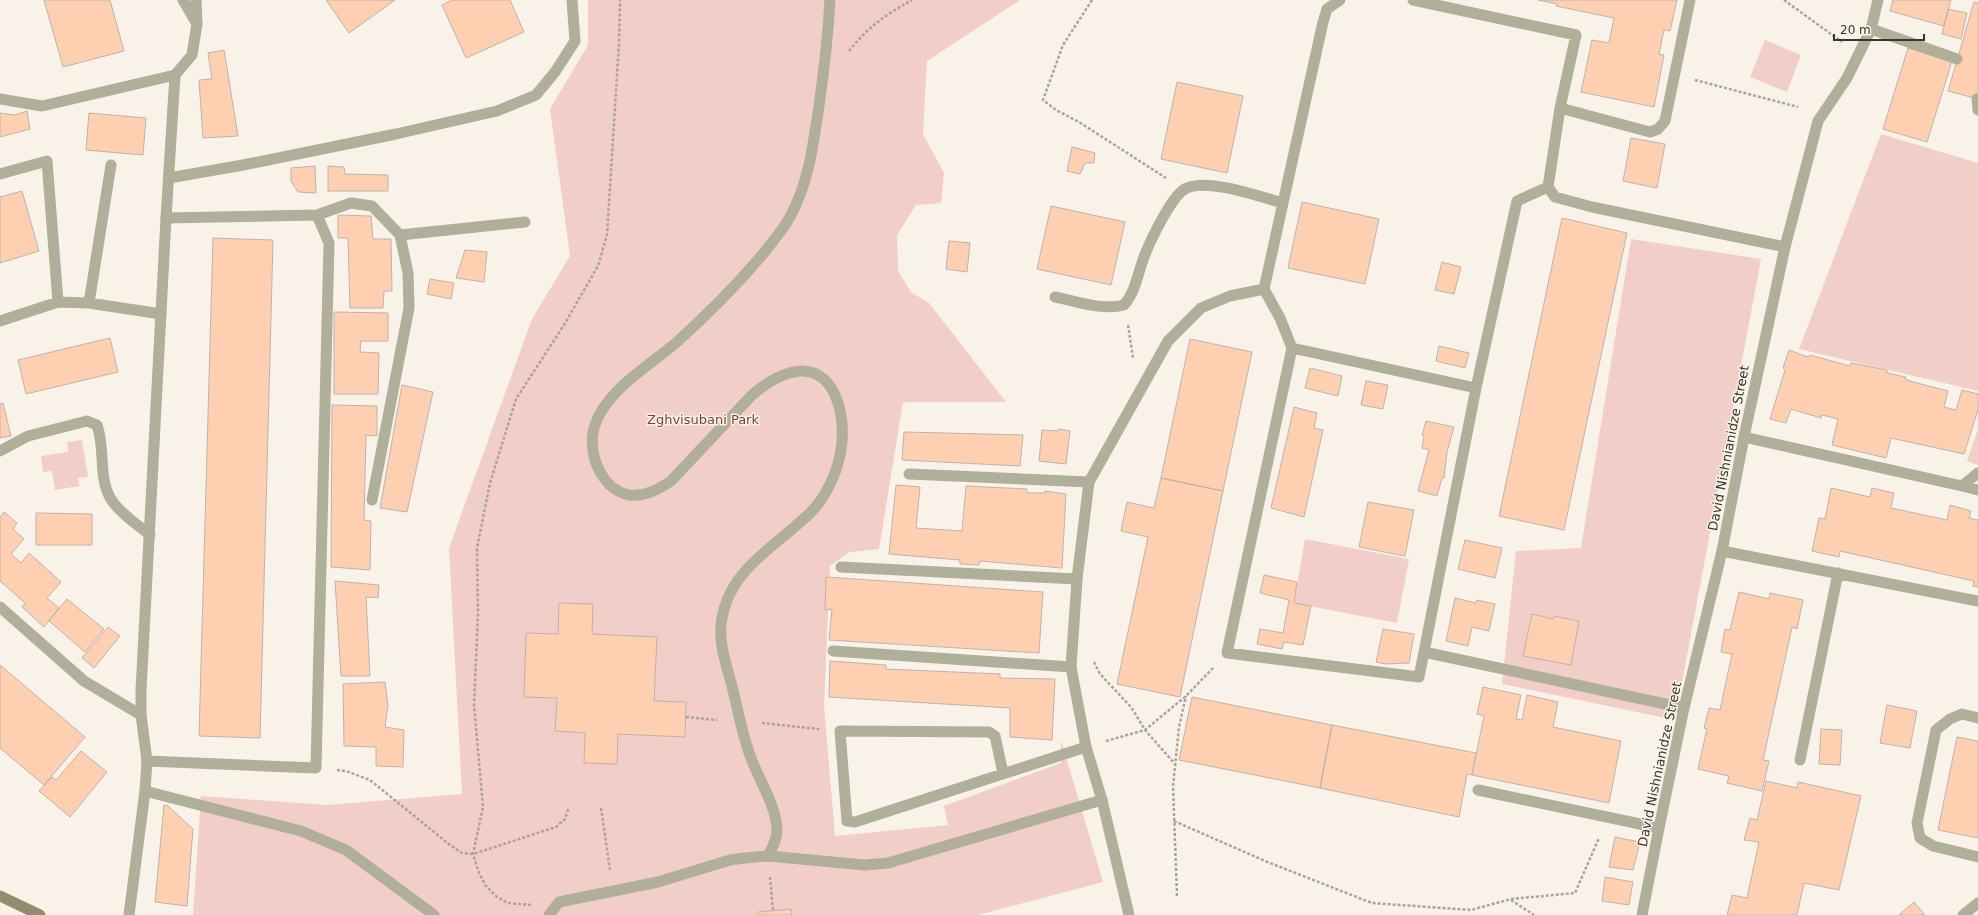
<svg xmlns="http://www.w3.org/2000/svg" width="1978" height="915" font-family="'DejaVu Sans',sans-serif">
  <rect width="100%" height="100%" fill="#f9f2e8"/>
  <path fill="#f2cec8" d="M 588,0 L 1020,0 L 927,61 L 923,134 L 944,173 L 941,203 L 916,205 L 897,235 L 898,271 L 911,292 L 929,303 L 1006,402 L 903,402 L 879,549 L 850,552 L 830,566 L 824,705 L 835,836 L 948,825 L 944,806 L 1061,763 L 1061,740 L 1103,882 L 978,915 L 193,915 L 201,796 L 327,805 L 462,794 L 449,548 L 532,319 L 570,256 L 550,109 L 588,45 Z
    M 1765,40 L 1801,55 L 1787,92 L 1750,77 Z
    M 1881,134 L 1978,163 L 1978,391 L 1799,349 Z
    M 1631,239 L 1761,259 L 1675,720 L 1502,684 L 1516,551 L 1581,548 Z
    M 1978,429 L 1978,465 L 1967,461 Z
    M 82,440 L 88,477 L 78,478 L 79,486 L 55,490 L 52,471 L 43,472 L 41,456 L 68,452 L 67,442 Z
    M 1305,539 L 1409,559 L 1397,623 L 1294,603 Z"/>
  <path fill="#fecfb1" stroke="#beb3ac" d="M 44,0 L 110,0 L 124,51 L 63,67 Z
    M 326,0 L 395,0 L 349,33 Z
    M 452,0 L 510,0 L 524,32 L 466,58 L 442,5 Z
    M 1538,0 L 1677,0 L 1670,31 L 1664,30 L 1659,54 L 1664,55 L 1654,107 L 1581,92 L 1592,40 L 1609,43 L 1614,18 L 1556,6 L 1557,4 Z
    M 1893,0 L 1951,0 L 1944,26 L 1890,11 Z
    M 1974,2 L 1978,3 L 1978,99 L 1948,91 Z
    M 1948,9 L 1967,13 L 1961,39 L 1942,34 Z
    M 1908,48 L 1952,61 L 1927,142 L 1883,129 Z
    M 224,50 L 238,136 L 203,138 L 199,80 L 212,79 L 208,53 Z
    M 1177,82 L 1243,96 L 1227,173 L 1161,159 Z
    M 27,111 L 30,129 L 0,137 L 0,113 L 15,115 Z
    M 89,113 L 146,118 L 143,155 L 86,150 Z
    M 1631,138 L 1665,144 L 1657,188 L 1623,181 Z
    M 1072,147 L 1095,153 L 1094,163 L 1085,163 L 1080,174 L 1067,171 Z
    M 315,166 L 316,193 L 298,192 L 291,181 L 291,168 Z
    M 328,166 L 344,167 L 345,174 L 388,175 L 388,191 L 328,191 Z
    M 22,191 L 39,251 L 0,263 L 0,197 Z
    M 1302,202 L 1379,219 L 1365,284 L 1288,268 Z
    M 1051,206 L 1125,222 L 1111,285 L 1037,269 Z
    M 338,215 L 371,216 L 373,239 L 391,239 L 392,291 L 384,291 L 383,308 L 350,308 L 348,238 L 338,238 Z
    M 1562,218 L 1627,233 L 1564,530 L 1499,516 Z
    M 213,238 L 273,240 L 260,738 L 199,736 Z
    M 949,241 L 970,243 L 967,272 L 946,269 Z
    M 465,250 L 487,252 L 484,282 L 456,278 Z
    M 1442,262 L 1461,267 L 1454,294 L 1435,290 Z
    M 430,279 L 454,283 L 451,299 L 427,294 Z
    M 334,312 L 388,313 L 388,341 L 361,341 L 360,352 L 379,353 L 378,394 L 334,394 Z
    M 110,338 L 118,372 L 26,394 L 18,360 Z
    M 1190,339 L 1252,352 L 1223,491 L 1161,478 Z
    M 1439,346 L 1469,353 L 1465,368 L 1436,361 Z
    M 1789,350 L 1808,357 L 1810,355 L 1850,366 L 1851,363 L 1887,370 L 1887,373 L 1906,377 L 1905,379 L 1913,382 L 1948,391 L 1944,407 L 1956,410 L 1962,390 L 1978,394 L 1978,410 L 1964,454 L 1891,438 L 1886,458 L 1832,445 L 1838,419 L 1822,415 L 1821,418 L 1791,409 L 1786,423 L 1770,419 L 1785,370 L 1783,368 Z
    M 1310,368 L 1342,376 L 1338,396 L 1305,388 Z
    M 1366,381 L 1388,385 L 1383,409 L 1361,405 Z
    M 402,385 L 433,392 L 407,512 L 380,508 Z
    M 3,403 L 11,436 L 0,438 L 0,404 Z
    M 332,405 L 377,406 L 377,436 L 366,435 L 364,520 L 371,521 L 370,570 L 331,567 Z
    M 1294,407 L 1317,413 L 1314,428 L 1323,430 L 1304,517 L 1271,508 Z
    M 1426,421 L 1454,427 L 1447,452 L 1444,478 L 1442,478 L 1437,496 L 1418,491 L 1429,450 L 1422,448 L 1424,436 L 1422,435 Z
    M 1059,429 L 1070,431 L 1066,464 L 1039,461 L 1042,430 L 1058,431 Z
    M 904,432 L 1023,435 L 1020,466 L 902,460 Z
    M 1161,478 L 1223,491 L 1180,697 L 1117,684 L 1148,537 L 1121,531 L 1127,502 L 1154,508 Z
    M 896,485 L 920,487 L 916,528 L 962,531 L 966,486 L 1027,489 L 1027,493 L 1045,493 L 1045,491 L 1066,494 L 1062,568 L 980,561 L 979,565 L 960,564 L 960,560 L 889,554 Z
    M 1831,488 L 1870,497 L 1872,488 L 1894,493 L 1891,508 L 1947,520 L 1950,505 L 1971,511 L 1969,518 L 1978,520 L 1978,587 L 1973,586 L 1974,581 L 1840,551 L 1839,557 L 1812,551 L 1819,518 L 1825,519 Z
    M 1368,502 L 1414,510 L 1405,556 L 1359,547 Z
    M 4,512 L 17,523 L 13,529 L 24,539 L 11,554 L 21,563 L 29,553 L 61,582 L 47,598 L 59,608 L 44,627 L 22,607 L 25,603 L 0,581 L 0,517 Z
    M 36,513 L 92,514 L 92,545 L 36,545 Z
    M 1465,540 L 1502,548 L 1495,578 L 1458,569 Z
    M 1264,575 L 1297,582 L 1294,603 L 1311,606 L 1303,645 L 1284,642 L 1282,649 L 1257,644 L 1260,629 L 1283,633 L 1289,600 L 1260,593 Z
    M 826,577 L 1043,592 L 1039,653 L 829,640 L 832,609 L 825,610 Z
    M 335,581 L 379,585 L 378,598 L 366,597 L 370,676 L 341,676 Z
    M 1739,592 L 1769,599 L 1770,593 L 1803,600 L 1797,629 L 1792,627 L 1763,760 L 1769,761 L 1762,791 L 1727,783 L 1729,776 L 1698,769 L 1707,729 L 1704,728 L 1709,708 L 1720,710 L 1732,654 L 1721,652 L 1725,629 L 1730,630 Z
    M 1455,598 L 1476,603 L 1477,600 L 1495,604 L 1489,631 L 1472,627 L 1468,646 L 1446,641 Z
    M 67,599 L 104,629 L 85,652 L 49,621 Z
    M 559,603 L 593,604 L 592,634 L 657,637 L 654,701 L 686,702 L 685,737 L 618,734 L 617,764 L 584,763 L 585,733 L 555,731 L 557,698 L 524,697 L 526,633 L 558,634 Z
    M 1532,614 L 1553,619 L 1554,616 L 1579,621 L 1571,665 L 1523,656 Z
    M 108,627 L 120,636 L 94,668 L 82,658 Z
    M 1383,629 L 1414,634 L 1409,663 L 1386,664 L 1376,662 Z
    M 830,661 L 886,665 L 886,669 L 1000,674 L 1000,678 L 1055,679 L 1052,740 L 1010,737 L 1010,708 L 829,697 Z
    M 0,665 L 85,737 L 44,785 L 0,748 Z
    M 385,682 L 388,705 L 385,727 L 404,730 L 403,767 L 376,766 L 376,747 L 344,746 L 343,684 Z
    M 1483,687 L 1521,695 L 1516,719 L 1522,720 L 1527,695 L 1558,702 L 1553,727 L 1621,741 L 1609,803 L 1472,775 L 1484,716 L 1477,714 Z
    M 1192,697 L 1332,725 L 1320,788 L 1179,760 Z
    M 1887,705 L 1917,711 L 1910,748 L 1880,743 Z
    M 1332,725 L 1476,753 L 1472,775 L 1467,774 L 1459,817 L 1320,788 Z
    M 1821,729 L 1842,730 L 1840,765 L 1819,764 Z
    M 1957,737 L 1978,741 L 1978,838 L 1938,830 Z
    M 81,751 L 107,772 L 70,817 L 39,791 L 52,777 L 56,780 Z
    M 1766,781 L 1797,788 L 1798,782 L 1861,796 L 1839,890 L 1804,883 L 1797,915 L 1727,915 L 1732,895 L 1747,898 L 1759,842 L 1744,840 L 1750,818 L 1757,820 Z
    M 164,805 L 168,806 L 193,829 L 187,906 L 155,902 Z
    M 1615,837 L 1640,842 L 1633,870 L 1609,867 Z
    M 1605,877 L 1633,882 L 1629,905 L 1602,901 Z
    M 1914,902 L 1925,915 L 1899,915 Z
    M 791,909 L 792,915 L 758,915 L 758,912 Z"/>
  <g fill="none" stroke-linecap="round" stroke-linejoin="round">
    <path stroke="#aaa49d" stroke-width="2.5" stroke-dasharray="3 2" stroke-linecap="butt" d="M 1092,0 L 1063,45 L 1043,100 L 1056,110 L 1079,122 L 1166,178
      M 1784,0 L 1842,42
      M 849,51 C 868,27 885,15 912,0
      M 1695,80 L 1798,107
      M 1128,325 L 1133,358
      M 1094,662 L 1100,674 L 1131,707 L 1145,730 L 1175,764
      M 686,717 L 717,720
      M 762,723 L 819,729
      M 1106,741 L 1145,730 L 1186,696 L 1213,668
      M 337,770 L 346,771 L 370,780 L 450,845 L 462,853 L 473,854 L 556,827 L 565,819 L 569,807
      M 601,808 L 610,870
      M 1174,821 L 1265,861 L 1372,903 L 1471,910 L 1511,899 L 1575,893 L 1599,838
      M 770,877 L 773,910
      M 1177,896 L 1173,786 L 1179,727 L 1186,696
      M 1511,900 L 1534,915
      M 531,905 L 508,903 L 497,897 L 486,886 L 479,873 L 473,854 L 483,807 L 474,705 L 478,614 L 477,548 L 490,483 L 516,399 L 564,325 L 598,266 L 607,235 L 619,43 L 620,0"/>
    <path stroke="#b0af9a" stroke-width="11" d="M 183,0 L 197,24
      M 1340,0 L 1327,9 L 1323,22 L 1264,289 L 1280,318 L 1292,348 L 1476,388
      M 1413,0 L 1576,35 L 1560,108 L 1548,187 L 1555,197 L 1592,207 L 1785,247
      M 1871,29 L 1957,59
      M 0,99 L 42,106 L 175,75
      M 1977,99 L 1978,110
      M 1560,108 L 1650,132 L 1658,129 L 1665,121 L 1690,0
      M 0,174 L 47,161 L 58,302
      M 169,178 L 243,165 L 396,134 L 497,111 L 536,95 L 555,72 L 575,41 L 572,0
      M 317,215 L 351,203 L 372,206 L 400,235 L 408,273 L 409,308 L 372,500
      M 400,235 L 525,222
      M 1055,297 C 1076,301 1103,311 1124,305 C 1137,290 1138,270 1146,252 C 1152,237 1170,201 1182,191 C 1201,175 1261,197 1283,203
      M 89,303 L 111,165
      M 0,321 L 58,302 L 89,303 L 161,314
      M 1292,348 L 1227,653 L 1419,677 L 1424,652 L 1684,708
      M 1744,437 L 1962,486 L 1978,473
      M 0,451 L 28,436 L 87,421 L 97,425 C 106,449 97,481 113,502 C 121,514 139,526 150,535
      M 909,474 L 1089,482
      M 1962,486 L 1978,490
      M 1722,551 L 1978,601
      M 841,567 L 1077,579
      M 0,607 L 84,681 L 141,715
      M 833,651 L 1071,667
      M 1424,652 L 1476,388 L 1517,201 L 1548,187
      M 1978,718 L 1962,714 L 1950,719 L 1936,730 L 1917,823 L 1920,838 L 1933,846 L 1978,857
      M 1800,760 L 1838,573
      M 147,761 L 316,768 L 329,243 L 317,215 L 166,218
      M 1003,773 L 995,736 L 989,732 L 840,731 L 847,821 L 855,822 L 1086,747
      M 1478,790 L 1659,828
      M 1963,915 L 1978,903"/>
    <path stroke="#b0af9a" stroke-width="11" d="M 145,791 L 301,831 L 346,850 L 434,915
      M 768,856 C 772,848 777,840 777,830 C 776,805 759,780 751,758 C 742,735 738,710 732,686 C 727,667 719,645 721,625 C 727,569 775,548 811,512 C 825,498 836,475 840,455 C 847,427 840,370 801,371 C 782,372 766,383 752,395 L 671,481 C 659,489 645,497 629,495 C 600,489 586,450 595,425 C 606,390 651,365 678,341 C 709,313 736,286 763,254 C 772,242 783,230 790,217 C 809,182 813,145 819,106 C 824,71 828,36 830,0
      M 549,915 L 559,902 L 658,882 L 730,860 L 745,858 L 768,856 L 865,865 L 888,863 L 1102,800"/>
    <path stroke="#b0af9a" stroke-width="11" d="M 129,915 L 145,791 L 147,761 L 141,715 L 141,690 L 166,218 L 175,75 L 192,55 L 197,24 L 196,0
      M 1129,915 L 1102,800 L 1086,747 L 1071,667 L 1077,579 L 1089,482 L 1168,341 L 1201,308 L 1230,296 L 1264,289
      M 1642,915 L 1659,828 L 1684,708 L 1722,551 L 1744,437 L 1785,247 L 1818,121 L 1847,78 L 1871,29 L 1878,0"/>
    <path stroke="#908e6f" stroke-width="11" d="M 0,896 L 40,915"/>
  </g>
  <g text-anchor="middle" stroke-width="3" stroke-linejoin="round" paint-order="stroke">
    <g font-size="13" fill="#823e34" stroke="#f9f2e8">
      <text x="703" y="424">Zghvisubani Park</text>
    </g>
    <g font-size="13" fill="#383531" stroke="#f9f2e8">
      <text transform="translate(1728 448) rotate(-79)" y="5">David Nishnianidze Street</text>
      <text transform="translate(1659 764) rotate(-78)" y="5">David Nishnianidze Street</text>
    </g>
  </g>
  <path d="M1834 34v6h90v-6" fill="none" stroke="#383531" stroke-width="2"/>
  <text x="1840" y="34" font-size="12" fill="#383531" stroke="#f9f2e8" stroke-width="3" paint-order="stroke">20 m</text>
</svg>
